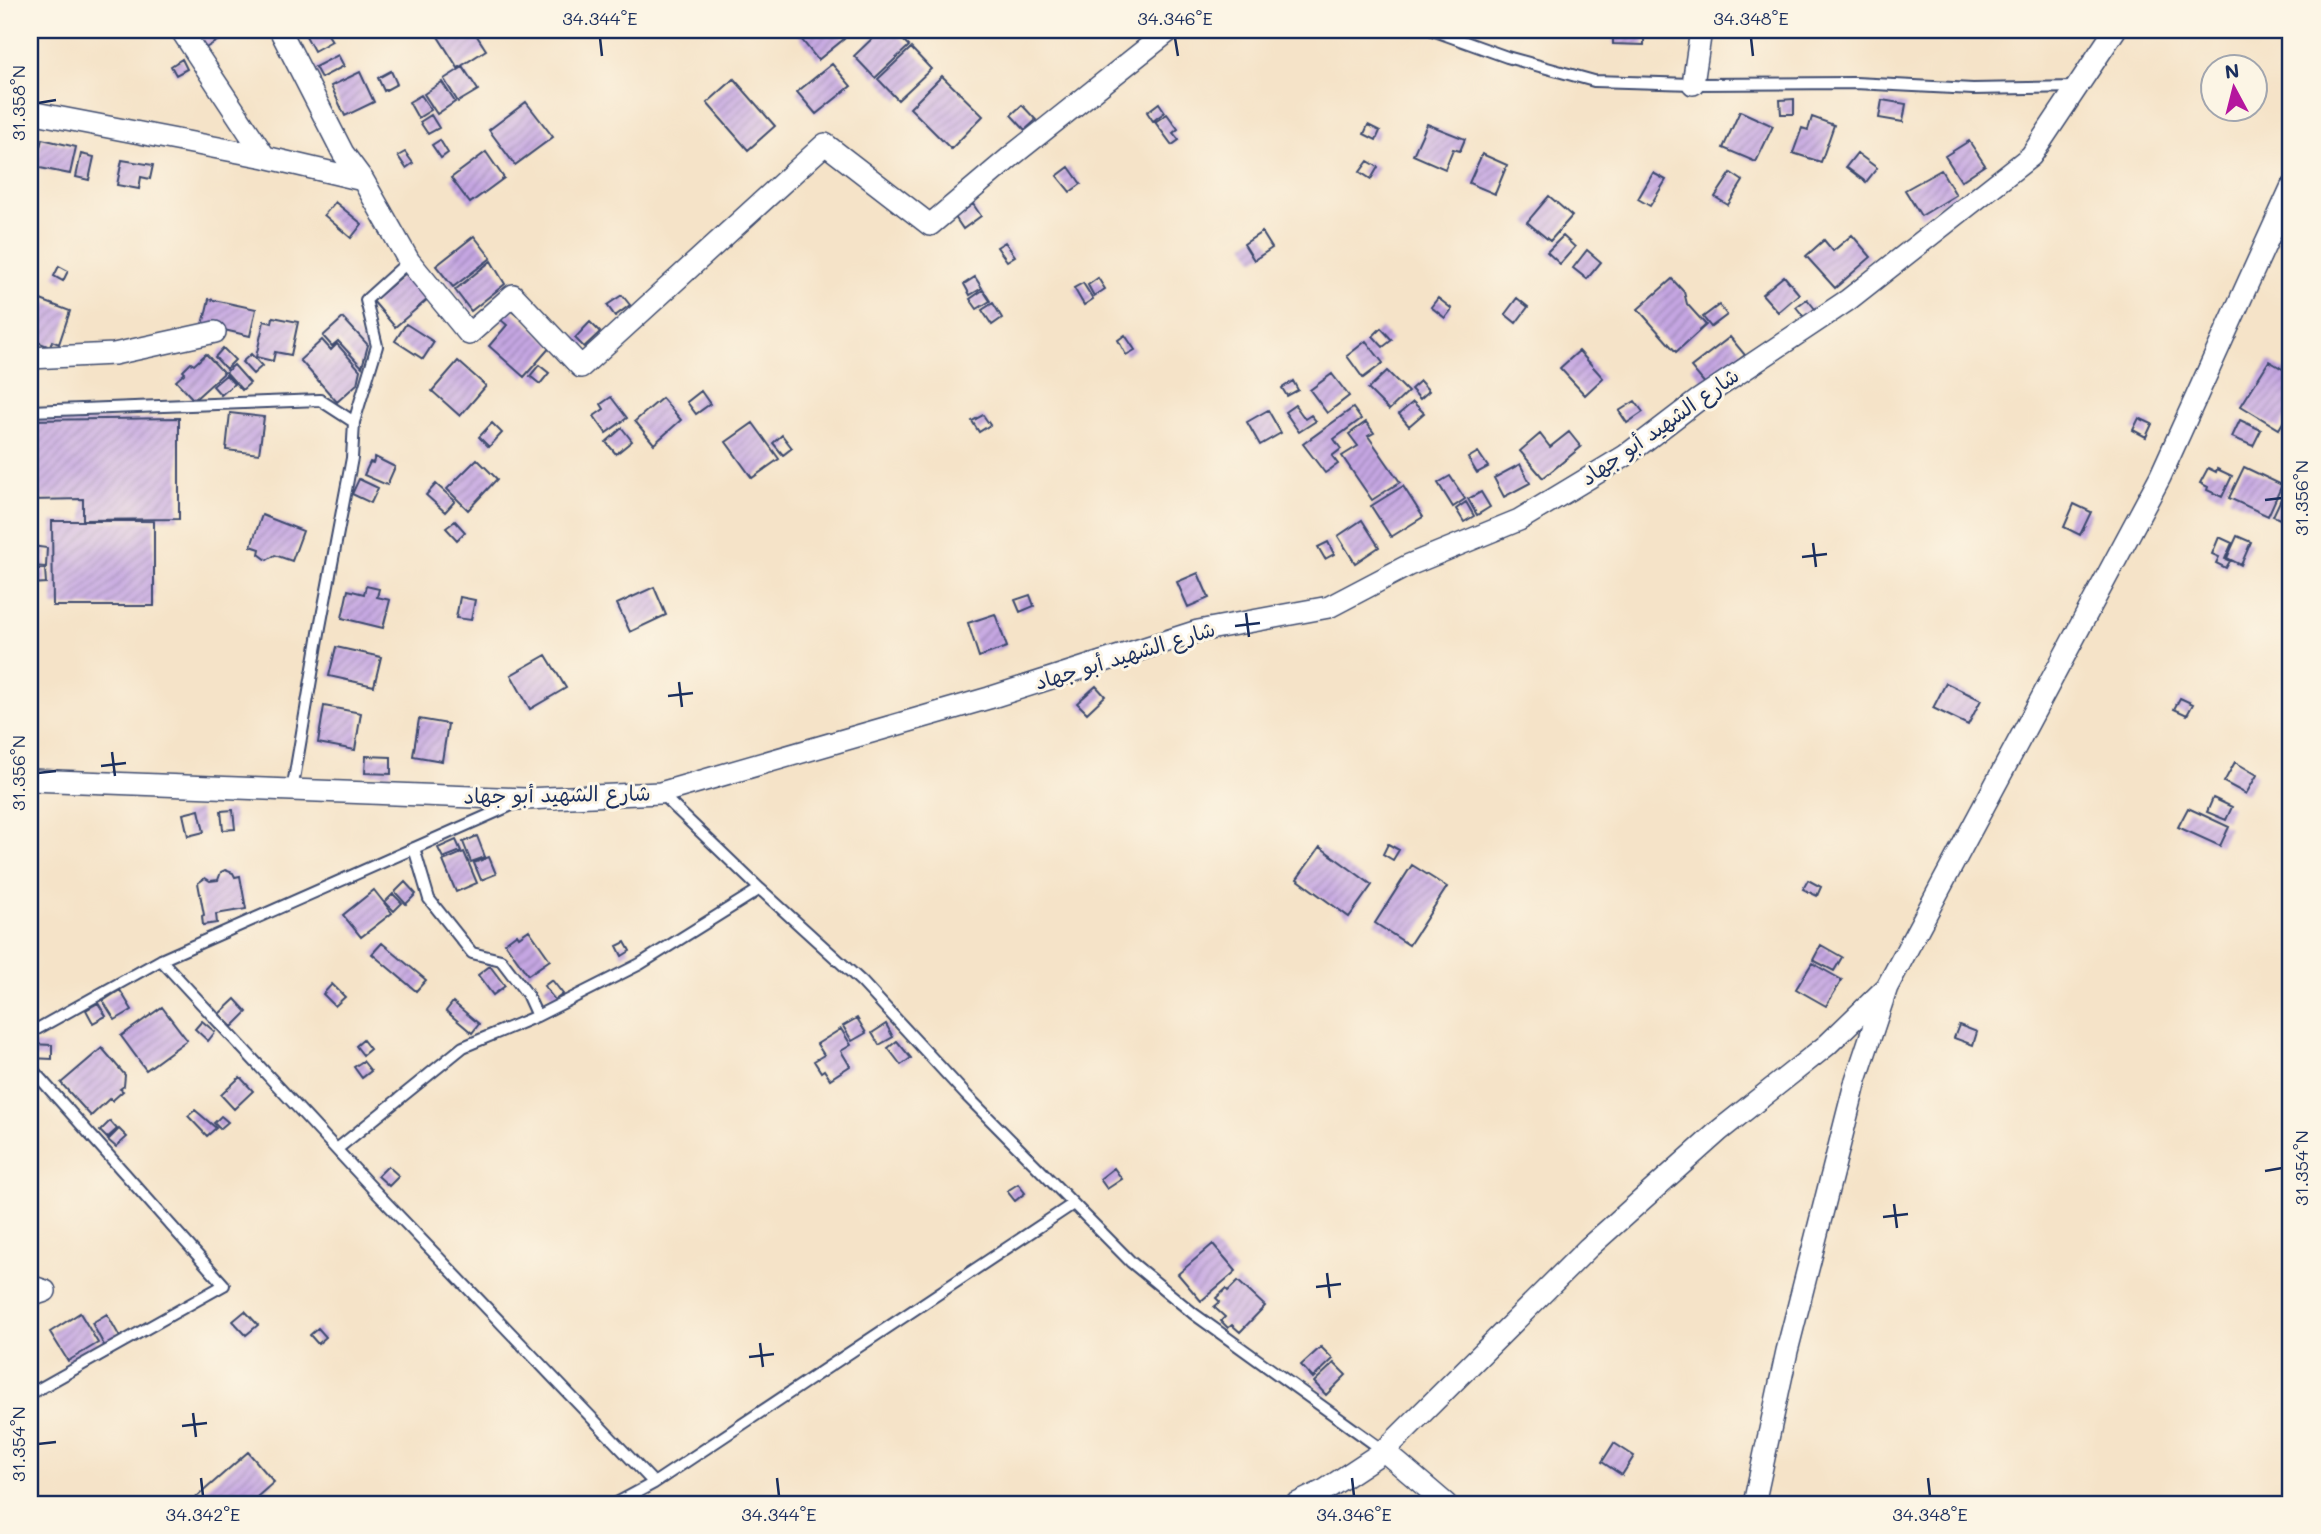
<svg xmlns="http://www.w3.org/2000/svg" width="2321" height="1534" font-family="Mali,'Playpen Sans Arabic',sans-serif">
  <defs>
    <pattern id="building-hatch" width="6" height="6" patternUnits="userSpaceOnUse" patternTransform="scale(1.75)"><rect width="6" height="6" fill="#c5a6e2"/><path d="M-1 1l2-2M0 6l6-6M5 7l2-2" fill="none" stroke="#9f88ba"/></pattern>
  </defs>
  <rect width="100%" height="100%" fill="#fcf5e5"/>
  <filter id="ink" filterUnits="userSpaceOnUse"><feTurbulence type="fractalNoise" baseFrequency=".0143" numOctaves="2"/><feDisplacementMap in="SourceGraphic" scale="14" xChannelSelector="R" yChannelSelector="G"/><feConvolveMatrix kernelMatrix="1 2 1 2 8 2 1 2 1" color-interpolation-filters="sRGB"/></filter>
  <filter id="wash" filterUnits="userSpaceOnUse"><feTurbulence type="fractalNoise" baseFrequency=".00686" numOctaves="4" result="noise"/><feDisplacementMap in="SourceGraphic" scale="28" xChannelSelector="R" yChannelSelector="G"/><feGaussianBlur stdDeviation="1.57" result="paint"/><feColorMatrix in="noise" values="0 0 0 0 0 0 0 0 0 0 0 0 0 0 0 0 0 1.4 0 .05"/><feComposite in="paint" operator="in"/></filter>
  <g filter="url(#wash)">
    <rect width="100%" height="100%" fill="#f5e3c8"/>
    <g id="blocks">
      <path fill="url(#building-hatch)" d="M 192,30 L 235,30 L 204,49 Z
        M 309,30 L 325,30 L 332,41 L 314,51 L 305,34 Z
        M 446,30 L 473,30 L 486,50 L 458,68 L 437,35 Z
        M 794,30 L 837,30 L 844,39 L 818,60 Z
        M 881,30 L 893,30 L 909,46 L 875,78 L 854,56 Z
        M 1613,30 L 1644,30 L 1644,45 L 1613,44 Z
        M 911,48 L 931,69 L 898,100 L 878,79 Z
        M 338,55 L 344,66 L 321,78 L 315,67 Z
        M 182,59 L 187,69 L 176,75 L 171,66 Z
        M 832,64 L 851,86 L 816,114 L 797,92 Z
        M 463,67 L 478,90 L 458,102 L 444,79 Z
        M 391,71 L 397,84 L 384,91 L 378,78 Z
        M 360,72 L 374,102 L 345,116 L 331,86 Z
        M 942,76 L 983,116 L 951,149 L 910,108 Z
        M 734,79 L 775,126 L 748,150 L 707,103 Z
        M 442,82 L 455,102 L 437,114 L 424,94 Z
        M 421,95 L 431,110 L 418,118 L 409,102 Z
        M 1794,99 L 1794,114 L 1781,114 L 1780,100 Z
        M 1882,100 L 1906,104 L 1903,122 L 1879,118 Z
        M 526,102 L 553,137 L 515,165 L 489,130 Z
        M 1159,103 L 1165,112 L 1153,121 L 1147,112 Z
        M 1022,105 L 1036,120 L 1025,130 L 1011,115 Z
        M 1740,111 L 1773,126 L 1756,162 L 1723,148 Z
        M 1167,114 L 1178,129 L 1173,133 L 1179,140 L 1172,145 L 1155,122 Z
        M 431,115 L 439,128 L 428,134 L 420,122 Z
        M 1812,117 L 1834,125 L 1821,162 L 1793,153 L 1802,128 L 1808,130 Z
        M 1427,124 L 1465,139 L 1460,151 L 1453,149 L 1445,169 L 1413,155 Z
        M 1368,125 L 1380,131 L 1376,140 L 1364,134 Z
        M 42,139 L 76,147 L 70,174 L 35,167 Z
        M 440,140 L 448,153 L 441,158 L 432,145 Z
        M 1969,141 L 1985,165 L 1961,181 L 1945,156 Z
        M 30,142 L 36,143 L 31,167 L 30,167 Z
        M 405,152 L 413,163 L 406,168 L 398,156 Z
        M 486,152 L 504,178 L 470,203 L 451,178 Z
        M 1857,153 L 1877,168 L 1866,182 L 1846,167 Z
        M 81,154 L 94,157 L 89,180 L 76,177 Z
        M 1482,154 L 1507,165 L 1495,194 L 1469,183 Z
        M 122,160 L 153,165 L 150,179 L 141,177 L 139,189 L 117,185 Z
        M 1368,161 L 1378,167 L 1371,179 L 1360,172 Z
        M 1069,167 L 1081,184 L 1070,192 L 1057,176 Z
        M 1941,170 L 1956,195 L 1921,216 L 1905,190 Z
        M 1653,173 L 1666,180 L 1650,206 L 1638,199 Z
        M 1731,173 L 1743,181 L 1728,205 L 1715,197 Z
        M 1549,196 L 1572,216 L 1550,241 L 1527,222 Z
        M 335,202 L 362,224 L 351,238 L 324,215 Z
        M 973,204 L 981,216 L 963,229 L 955,217 Z
        M 1262,232 L 1272,248 L 1254,260 L 1244,244 Z
        M 1852,235 L 1871,257 L 1835,288 L 1806,256 L 1824,240 L 1833,251 Z
        M 474,236 L 491,258 L 453,287 L 436,266 Z
        M 1563,236 L 1575,247 L 1560,264 L 1547,252 Z
        M 1005,242 L 1015,256 L 1007,261 L 997,247 Z
        M 1587,250 L 1601,262 L 1587,279 L 1573,268 Z
        M 491,261 L 505,284 L 471,311 L 455,290 Z
        M 59,266 L 68,271 L 63,281 L 54,276 Z
        M 406,273 L 428,299 L 395,327 L 373,301 Z
        M 1784,276 L 1799,294 L 1778,312 L 1762,294 Z
        M 975,277 L 982,288 L 970,295 L 964,284 Z
        M 1098,278 L 1105,289 L 1094,296 L 1088,285 Z
        M 1672,279 L 1684,292 L 1687,304 L 1706,325 L 1676,352 L 1638,309 Z
        M 1083,283 L 1093,299 L 1084,305 L 1074,288 Z
        M 983,290 L 990,301 L 977,309 L 970,299 Z
        M 622,295 L 630,305 L 615,316 L 607,305 Z
        M 1438,298 L 1452,309 L 1445,318 L 1431,307 Z
        M 1517,298 L 1528,307 L 1516,323 L 1505,314 Z
        M 38,299 L 70,311 L 59,344 L 52,341 L 50,347 L 30,339 L 30,321 Z
        M 209,299 L 256,309 L 250,336 L 203,325 Z
        M 1807,299 L 1815,309 L 1804,317 L 1796,307 Z
        M 993,303 L 1002,318 L 992,325 L 982,310 Z
        M 1719,305 L 1727,315 L 1711,327 L 1703,317 Z
        M 510,310 L 552,345 L 524,377 L 489,346 L 507,325 L 501,320 Z
        M 273,317 L 298,322 L 291,355 L 275,352 L 273,361 L 256,357 L 264,321 L 272,323 Z
        M 343,318 L 368,345 L 362,367 L 338,341 L 332,346 L 323,336 Z
        M 590,322 L 600,332 L 584,347 L 575,338 Z
        M 406,324 L 434,342 L 423,359 L 395,341 Z
        M 1381,328 L 1392,340 L 1383,347 L 1373,336 Z
        M 1125,335 L 1135,350 L 1126,355 L 1118,340 Z
        M 1730,337 L 1745,355 L 1706,385 L 1691,367 Z
        M 322,340 L 331,350 L 337,344 L 360,370 L 357,384 L 337,402 L 300,360 Z
        M 1366,341 L 1383,363 L 1363,378 L 1347,356 Z
        M 223,348 L 235,360 L 226,369 L 215,357 Z
        M 1579,351 L 1603,378 L 1585,395 L 1560,368 Z
        M 206,354 L 224,373 L 194,400 L 176,381 L 185,373 L 183,371 L 191,363 L 194,365 Z
        M 251,354 L 262,366 L 253,374 L 242,362 Z
        M 458,361 L 486,386 L 460,416 L 432,391 Z
        M 2269,361 L 2291,374 L 2291,409 L 2279,429 L 2241,406 Z
        M 234,365 L 250,383 L 242,390 L 226,372 Z
        M 539,365 L 549,373 L 540,384 L 530,376 Z
        M 1387,371 L 1408,392 L 1389,410 L 1368,389 Z
        M 1332,374 L 1349,396 L 1327,413 L 1310,390 Z
        M 226,375 L 234,384 L 221,395 L 213,386 Z
        M 1293,381 L 1298,390 L 1287,396 L 1282,388 Z
        M 1420,381 L 1429,391 L 1420,399 L 1411,389 Z
        M 701,391 L 710,404 L 696,414 L 687,402 Z
        M 611,397 L 627,418 L 606,433 L 594,416 L 604,409 L 601,404 Z
        M 662,398 L 681,420 L 654,444 L 635,421 Z
        M 1635,401 L 1643,412 L 1627,423 L 1619,411 Z
        M 1413,402 L 1424,413 L 1409,426 L 1399,414 Z
        M 1295,405 L 1305,419 L 1311,415 L 1316,421 L 1299,432 L 1285,412 Z
        M 1353,408 L 1361,419 L 1334,439 L 1341,449 L 1332,456 L 1338,464 L 1325,473 L 1303,444 Z
        M 1268,410 L 1281,433 L 1260,445 L 1247,422 Z
        M 230,413 L 264,417 L 259,454 L 226,450 Z
        M 983,415 L 990,425 L 979,432 L 972,421 Z
        M 179,418 L 179,519 L 83,520 L 83,499 L 30,500 L 30,420 Z
        M 2139,418 L 2152,424 L 2146,437 L 2133,430 Z
        M 2240,420 L 2261,430 L 2253,446 L 2232,437 Z
        M 1366,422 L 1374,433 L 1368,436 L 1400,482 L 1372,500 L 1342,456 L 1358,446 L 1349,434 Z
        M 492,423 L 502,433 L 489,447 L 479,437 Z
        M 753,423 L 779,459 L 752,478 L 726,442 Z
        M 622,428 L 632,441 L 616,454 L 606,442 Z
        M 1569,432 L 1581,447 L 1543,478 L 1520,451 L 1540,434 L 1550,447 Z
        M 782,435 L 792,448 L 783,455 L 773,443 Z
        M 1478,452 L 1488,467 L 1477,473 L 1468,458 Z
        M 375,457 L 395,467 L 387,485 L 364,475 L 370,462 L 373,463 Z
        M 477,459 L 497,479 L 468,510 L 447,489 Z
        M 1520,464 L 1530,483 L 1504,497 L 1494,478 Z
        M 2244,467 L 2282,485 L 2268,516 L 2229,498 Z
        M 2208,468 L 2216,472 L 2217,469 L 2232,476 L 2222,497 L 2207,490 L 2208,487 L 2200,483 Z
        M 1450,476 L 1465,499 L 1453,507 L 1438,483 Z
        M 359,479 L 378,488 L 371,503 L 352,494 Z
        M 436,484 L 455,501 L 445,512 L 426,495 Z
        M 1403,486 L 1423,517 L 1391,537 L 1371,506 Z
        M 2287,486 L 2291,488 L 2291,524 L 2273,516 Z
        M 1481,492 L 1490,507 L 1477,515 L 1468,499 Z
        M 1466,502 L 1474,516 L 1464,522 L 1456,509 Z
        M 2074,504 L 2091,512 L 2080,535 L 2064,527 Z
        M 262,515 L 303,531 L 292,561 L 275,555 L 267,560 L 259,554 L 260,549 L 251,546 Z
        M 1362,520 L 1379,547 L 1355,563 L 1338,536 Z
        M 52,521 L 154,521 L 154,606 L 53,606 Z
        M 455,521 L 465,532 L 457,540 L 446,528 Z
        M 2237,536 L 2251,542 L 2241,565 L 2227,558 Z
        M 2219,537 L 2232,543 L 2225,559 L 2230,561 L 2226,568 L 2216,563 L 2219,557 L 2212,554 Z
        M 1328,542 L 1334,554 L 1325,559 L 1318,547 Z
        M 32,546 L 47,548 L 46,567 L 30,566 Z
        M 30,569 L 45,569 L 46,583 L 30,584 Z
        M 1198,573 L 1209,598 L 1188,607 L 1177,582 Z
        M 366,586 L 379,589 L 377,597 L 390,600 L 383,628 L 342,618 L 348,590 L 364,594 Z
        M 654,587 L 666,615 L 630,632 L 617,604 Z
        M 1030,595 L 1034,606 L 1020,612 L 1015,600 Z
        M 460,597 L 475,600 L 471,620 L 456,618 Z
        M 995,614 L 1007,647 L 979,657 L 968,623 Z
        M 336,647 L 381,657 L 374,686 L 329,676 Z
        M 546,655 L 566,688 L 530,709 L 511,675 Z
        M 1946,683 L 1981,700 L 1968,725 L 1933,708 Z
        M 1096,686 L 1105,696 L 1087,713 L 1077,703 Z
        M 2180,698 L 2193,704 L 2187,715 L 2174,709 Z
        M 324,706 L 361,713 L 355,750 L 318,743 Z
        M 419,719 L 448,724 L 442,761 L 413,756 Z
        M 366,756 L 391,757 L 391,774 L 365,773 Z
        M 2235,762 L 2257,775 L 2246,794 L 2224,782 Z
        M 2213,798 L 2232,807 L 2226,820 L 2207,812 Z
        M 2188,808 L 2229,827 L 2220,846 L 2178,827 Z
        M 199,810 L 204,832 L 188,836 L 183,814 Z
        M 233,810 L 235,829 L 223,830 L 221,811 Z
        M 477,836 L 485,857 L 471,862 L 463,842 Z
        M 456,840 L 461,851 L 443,858 L 438,848 Z
        M 1388,844 L 1399,850 L 1393,860 L 1383,854 Z
        M 1320,847 L 1372,885 L 1349,917 L 1297,879 Z
        M 464,852 L 477,883 L 456,892 L 443,861 Z
        M 489,857 L 496,874 L 481,880 L 474,863 Z
        M 1412,865 L 1447,887 L 1409,945 L 1375,923 Z
        M 225,870 L 233,873 L 235,877 L 240,876 L 246,909 L 216,914 L 217,923 L 203,925 L 202,916 L 204,915 L 198,883 L 205,878 L 210,881 L 218,880 L 221,872 Z
        M 1808,880 L 1821,887 L 1817,896 L 1803,889 Z
        M 405,882 L 416,894 L 406,904 L 395,892 Z
        M 374,890 L 392,913 L 361,937 L 343,915 Z
        M 393,894 L 402,903 L 394,911 L 385,902 Z
        M 529,930 L 550,960 L 528,975 L 505,943 L 517,934 L 519,937 Z
        M 625,942 L 630,951 L 622,956 L 617,946 Z
        M 382,943 L 426,980 L 416,991 L 372,954 Z
        M 1821,945 L 1842,957 L 1834,971 L 1813,960 Z
        M 1812,963 L 1842,980 L 1826,1006 L 1796,989 Z
        M 490,966 L 505,986 L 493,995 L 478,975 Z
        M 552,980 L 563,994 L 555,1000 L 544,986 Z
        M 332,984 L 345,997 L 335,1006 L 323,994 Z
        M 120,990 L 132,1010 L 115,1020 L 103,1001 Z
        M 235,999 L 247,1012 L 232,1027 L 219,1014 Z
        M 453,1002 L 479,1024 L 472,1033 L 446,1011 Z
        M 98,1003 L 106,1016 L 93,1023 L 86,1010 Z
        M 162,1007 L 187,1040 L 146,1070 L 121,1036 Z
        M 857,1018 L 866,1033 L 852,1041 L 843,1026 Z
        M 202,1021 L 215,1032 L 208,1041 L 195,1029 Z
        M 886,1024 L 893,1037 L 879,1045 L 872,1033 Z
        M 1959,1025 L 1977,1032 L 1973,1045 L 1954,1038 Z
        M 841,1029 L 851,1045 L 841,1051 L 850,1066 L 830,1079 L 824,1070 L 821,1072 L 814,1061 L 824,1055 L 817,1044 Z
        M 363,1040 L 370,1049 L 363,1055 L 356,1046 Z
        M 897,1041 L 911,1058 L 901,1065 L 888,1048 Z
        M 31,1044 L 52,1045 L 52,1059 L 31,1058 Z
        M 102,1048 L 125,1075 L 124,1086 L 120,1089 L 123,1091 L 112,1101 L 110,1098 L 91,1116 L 61,1083 Z
        M 363,1061 L 371,1071 L 362,1078 L 354,1067 Z
        M 240,1077 L 253,1091 L 234,1109 L 221,1095 Z
        M 195,1110 L 216,1128 L 207,1136 L 188,1116 Z
        M 221,1116 L 228,1122 L 220,1129 L 214,1123 Z
        M 110,1121 L 117,1129 L 107,1138 L 100,1131 Z
        M 119,1129 L 127,1137 L 116,1147 L 108,1140 Z
        M 388,1166 L 399,1176 L 389,1186 L 378,1176 Z
        M 1114,1168 L 1122,1179 L 1107,1189 L 1100,1179 Z
        M 1018,1184 L 1025,1193 L 1015,1201 L 1007,1191 Z
        M 1213,1244 L 1236,1271 L 1201,1301 L 1178,1274 Z
        M 1238,1281 L 1265,1306 L 1240,1332 L 1232,1325 L 1228,1328 L 1221,1321 L 1225,1317 L 1214,1307 L 1220,1302 L 1216,1298 L 1226,1289 L 1228,1291 Z
        M 245,1311 L 258,1325 L 246,1335 L 233,1321 Z
        M 80,1313 L 98,1343 L 68,1361 L 50,1332 Z
        M 107,1314 L 121,1339 L 105,1347 L 92,1323 Z
        M 318,1328 L 326,1337 L 318,1344 L 310,1335 Z
        M 1321,1347 L 1333,1359 L 1313,1378 L 1301,1365 Z
        M 1334,1363 L 1346,1375 L 1326,1395 L 1314,1382 Z
        M 1614,1443 L 1634,1456 L 1622,1475 L 1602,1462 Z
        M 248,1452 L 274,1482 L 249,1504 L 193,1504 L 191,1502 Z"/>
    </g>
  </g>
  <g filter="url(#ink)">
    <use href="#blocks" fill-opacity="0" stroke="#3c4a6e" stroke-width="2"/>
    <g fill="none" stroke-linecap="round" stroke-linejoin="round">
      <defs>
        <path id="lane" d="M 1432,30 L 1507,57 L 1594,81 L 1693,84 L 1855,83 L 1973,89 L 2076,87
          M 30,411 L 320,400 L 354,422
          M 292,791 L 320,627 L 352,458 L 354,422 L 377,346 L 366,300 L 409,261
          M 660,793 L 760,889 L 862,982 L 966,1095 L 1131,1262 L 1194,1314 L 1384,1451
          M 161,960 L 374,1190 L 654,1483
          M 537,1016 L 640,964 L 760,889
          M 30,1033 L 161,960 L 514,804
          M 30,1067 L 224,1285 L 30,1394
          M 337,1149 L 463,1047 L 537,1016 L 527,994 L 501,960 L 472,953 L 429,899 L 414,848
          M 615,1504 L 654,1483 L 1073,1204"/>
        <path id="street" d="M 181,30 L 265,157
          M 280,30 L 343,153 L 363,180 L 409,261 L 469,334 L 513,295 L 581,367 L 825,144 L 930,225 L 1014,154 L 1170,30
          M 1693,84 L 1701,30
          M 30,112 L 265,157 L 363,180
          M 30,358 L 114,354 L 215,332
          M 30,780 L 525,799 L 660,793 L 989,698 L 1198,631 L 1329,607 L 1409,565 L 1519,520 L 1625,456 L 1697,401 L 1848,300 L 2031,156 L 2115,30
          M 30,1286 L 45,1291 L 30,1296
          M 1384,1451 L 1446,1504
          M 1296,1504 L 1325,1490 L 1384,1451 L 1588,1248 L 1720,1130 L 1827,1045 L 1885,989
          M 1754,1504 L 1787,1351 L 1856,1080 L 1887,987 L 2160,477 L 2291,188"/>
      </defs>
      <use href="#lane" stroke="#3c4a6e" stroke-width="14"/>
      <use href="#street" stroke="#3c4a6e" stroke-width="24"/>
      <use href="#lane" stroke="#fff" stroke-width="10"/>
      <use href="#street" stroke="#fff" stroke-width="21"/>
    </g>
  </g>
  <path fill="none" stroke="#1b2f5e" stroke-width="2.5" d="M 600,38 L 602,56M 1175,38 L 1178,56M 1751,38 L 1753,56M 38,103 L 56,100M 2265,500 L 2282,498M 1813,543 L 1816,567M 1802,557 L 1827,554M 1246,613 L 1249,637M 1235,626 L 1260,623M 679,682 L 682,707M 668,696 L 693,693M 112,752 L 115,776M 101,766 L 126,763M 38,773 L 56,771M 2265,1171 L 2282,1168M 1894,1204 L 1897,1228M 1883,1217 L 1908,1214M 1327,1273 L 1330,1298M 1316,1287 L 1341,1284M 760,1343 L 763,1367M 749,1357 L 774,1354M 193,1413 L 196,1437M 182,1426 L 207,1423M 38,1444 L 56,1442M 201,1478 L 203,1496M 777,1478 L 779,1496M 1352,1478 L 1354,1496M 1928,1478 L 1930,1496"/>
  <g text-anchor="middle" stroke-width="6" stroke-linejoin="round" paint-order="stroke">
    <g font-size="21" fill="#1b2f5e" stroke="#fcf5e5">
      <text transform="translate(1660 427) rotate(-35)" y="7">شارع الشهيد أبو جهاد</text>
      <text transform="translate(1125 656) rotate(-17)" y="7">شارع الشهيد أبو جهاد</text>
      <text transform="translate(557 795) rotate(-1)" y="7">شارع الشهيد أبو جهاد</text>
    </g>
  </g>
  <rect width="2321" height="1534" fill="none" stroke="#fcf5e5" stroke-width="77"/>
  <g transform="translate(2234 88) rotate(353)"><circle r="33" fill="#fcf5e5" stroke="#a2a6af" stroke-width="2"/>
  <path d="M0-5L12 26L0 18L-12 26Z" fill="#b5179e"/>
  <text y="-10" font-size="19" font-weight="bold" text-anchor="middle" fill="#1b2f5e">N</text>
  </g>
  <rect x="38" y="38" width="2244" height="1458" fill="none" stroke="#1b2f5e" stroke-width="2.5"/>
  <g font-size="18" text-anchor="middle" fill="#1b2f5e">
    <text x="600" y="25">34.344°E</text>
    <text x="1175" y="25">34.346°E</text>
    <text x="1751" y="25">34.348°E</text>
    <text transform="translate(19 103) rotate(-90)" y="6">31.358°N</text>
    <text transform="translate(2302 498) rotate(-90)" y="6">31.356°N</text>
    <text transform="translate(19 773) rotate(-90)" y="6">31.356°N</text>
    <text transform="translate(2302 1168) rotate(-90)" y="6">31.354°N</text>
    <text transform="translate(19 1444) rotate(-90)" y="6">31.354°N</text>
    <text x="203" y="1521">34.342°E</text>
    <text x="779" y="1521">34.344°E</text>
    <text x="1354" y="1521">34.346°E</text>
    <text x="1930" y="1521">34.348°E</text>
  </g>
</svg>
